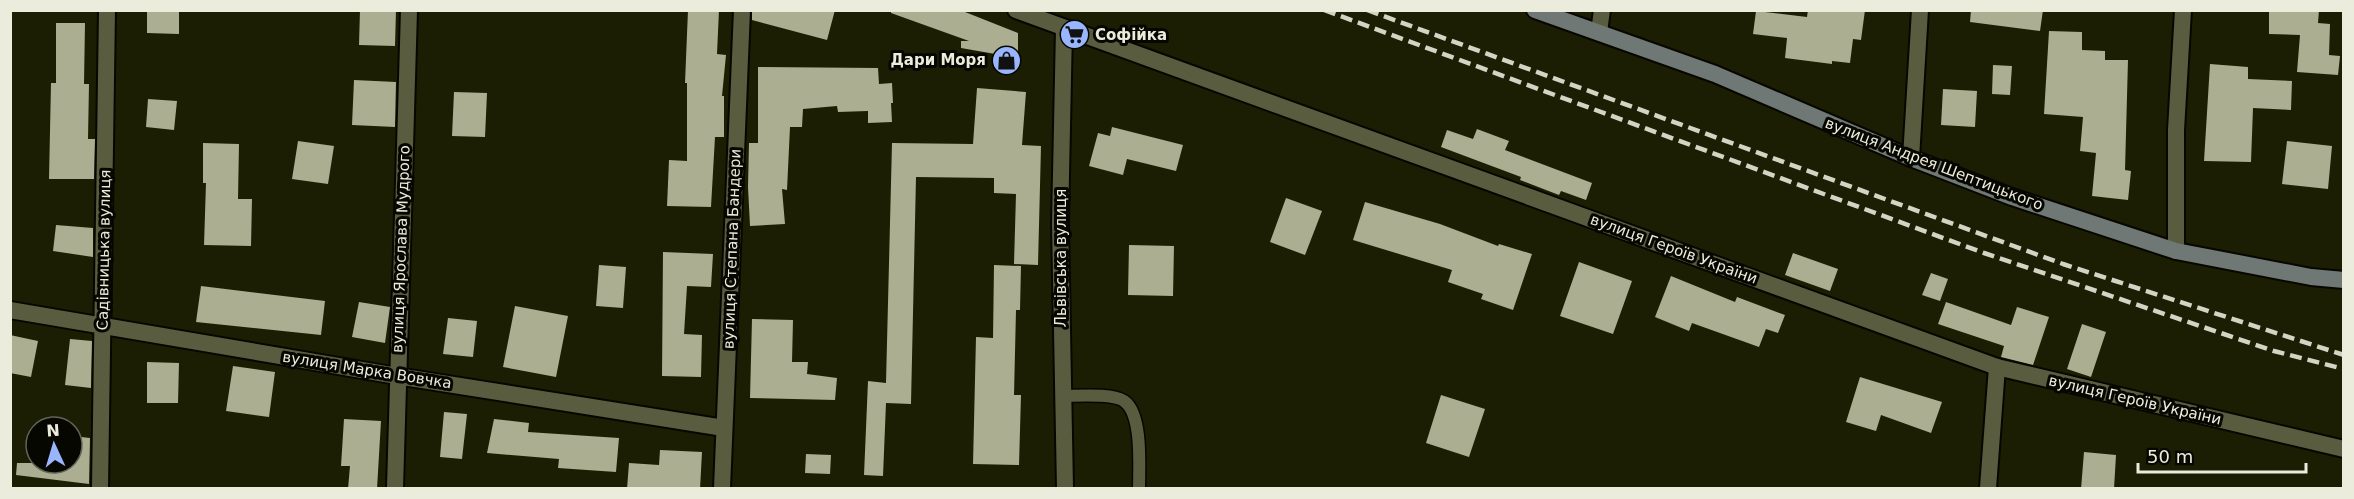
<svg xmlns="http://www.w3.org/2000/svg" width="2354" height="499" font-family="'DejaVu Sans',sans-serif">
  <rect width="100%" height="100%" fill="#1c1e04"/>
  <path fill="#abae90" d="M 147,10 L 179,10 L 179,34 L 147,33 Z
    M 360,10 L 396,10 L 395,46 L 359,45 Z
    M 688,10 L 719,10 L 717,54 L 726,55 L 722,96 L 724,96 L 724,137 L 715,137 L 711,207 L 667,206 L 669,160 L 687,161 L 687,83 L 685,83 Z
    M 752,10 L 835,10 L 827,40 L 752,20 Z
    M 891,10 L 960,10 L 1018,33 L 1018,58 L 961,48 L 961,41 L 969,41 L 891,13 Z
    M 1808,10 L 1865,10 L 1861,40 L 1853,39 L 1850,63 L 1832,61 L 1832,64 L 1785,58 L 1787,38 L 1753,34 L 1756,11 L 1807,17 Z
    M 1971,10 L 2043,10 L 2040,31 L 1970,22 Z
    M 2269,10 L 2319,10 L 2318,23 L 2330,24 L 2329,55 L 2340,56 L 2338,75 L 2297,72 L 2300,35 L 2269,34 Z
    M 56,23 L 85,23 L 84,84 L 89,84 L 88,139 L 95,139 L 94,179 L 49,179 L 51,83 L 56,83 Z
    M 2049,31 L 2082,32 L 2082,50 L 2105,51 L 2105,60 L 2128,60 L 2125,170 L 2131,171 L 2128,200 L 2092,196 L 2096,153 L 2080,151 L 2083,117 L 2044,114 Z
    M 2210,64 L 2248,67 L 2248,79 L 2292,81 L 2291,110 L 2253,108 L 2251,162 L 2204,161 Z
    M 1993,65 L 2012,66 L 2010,95 L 1992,94 Z
    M 758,67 L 878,68 L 879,84 L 892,83 L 893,103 L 891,103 L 892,122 L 868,123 L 868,111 L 838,112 L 837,106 L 803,109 L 802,127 L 790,127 L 787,190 L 782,189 L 785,224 L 750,226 L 748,187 L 749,143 L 758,143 Z
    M 354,80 L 396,82 L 395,127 L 352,125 Z
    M 977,88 L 1026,92 L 1022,145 L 1041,146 L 1038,265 L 1014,264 L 1016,194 L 994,193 L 994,178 L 916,177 L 911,404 L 886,403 L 883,476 L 864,475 L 868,381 L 886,383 L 892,143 L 973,144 Z
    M 1943,89 L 1977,91 L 1975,127 L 1941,125 Z
    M 454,92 L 487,93 L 485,137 L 452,136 Z
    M 148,99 L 177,101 L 174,130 L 146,127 Z
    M 1112,127 L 1183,145 L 1176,171 L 1127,159 L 1123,175 L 1089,166 L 1098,133 L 1110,136 Z
    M 1477,129 L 1509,141 L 1505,150 L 1592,183 L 1586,200 L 1561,191 L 1559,195 L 1520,180 L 1521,177 L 1441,147 L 1447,130 L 1473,139 Z
    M 298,141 L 334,146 L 328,184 L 292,179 Z
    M 2287,141 L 2332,146 L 2328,189 L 2282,184 Z
    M 203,143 L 239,144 L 238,199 L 252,199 L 251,246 L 204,245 L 206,183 L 203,183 Z
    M 1286,198 L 1322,211 L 1305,255 L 1270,242 Z
    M 1365,202 L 1440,224 L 1498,246 L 1499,244 L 1532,254 L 1513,310 L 1481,299 L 1483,294 L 1448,282 L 1452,270 L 1353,240 Z
    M 56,225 L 93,228 L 93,257 L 53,251 Z
    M 1129,245 L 1174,246 L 1173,296 L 1128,295 Z
    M 663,252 L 713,254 L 711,287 L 687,286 L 684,334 L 702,335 L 701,377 L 662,376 Z
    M 1793,253 L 1838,269 L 1830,291 L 1785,275 Z
    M 1579,262 L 1632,281 L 1613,334 L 1560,316 Z
    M 599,265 L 626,267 L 623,308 L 596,306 Z
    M 994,265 L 1021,266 L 1020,310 L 1016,310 L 1014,395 L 1021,395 L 1019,465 L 973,464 L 976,337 L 993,338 Z
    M 1931,273 L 1948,279 L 1940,301 L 1922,295 Z
    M 1671,276 L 1735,302 L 1737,297 L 1785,315 L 1778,333 L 1766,329 L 1759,347 L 1692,323 L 1689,331 L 1655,317 Z
    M 201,286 L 325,301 L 321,335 L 196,322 Z
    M 359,302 L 390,307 L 385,343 L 352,337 Z
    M 1946,302 L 2011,325 L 2017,307 L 2049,317 L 2033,365 L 2001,357 L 2004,346 L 1938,324 Z
    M 515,306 L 568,316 L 556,377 L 503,367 Z
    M 448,318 L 477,321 L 473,357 L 443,354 Z
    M 752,319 L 793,320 L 792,362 L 808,362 L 807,374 L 837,378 L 835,400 L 750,398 Z
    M 2082,324 L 2106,332 L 2091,377 L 2067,369 Z
    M 10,335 L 38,341 L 31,377 L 10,373 Z
    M 70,339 L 92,341 L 91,388 L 65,385 Z
    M 147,362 L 179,363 L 178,403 L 147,403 Z
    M 233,366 L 275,372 L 269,417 L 226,411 Z
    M 1860,377 L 1942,402 L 1931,433 L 1881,415 L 1876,431 L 1846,422 Z
    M 1441,395 L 1485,409 L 1469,457 L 1426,443 Z
    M 444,412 L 467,414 L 462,459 L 440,457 Z
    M 344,419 L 381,421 L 377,489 L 348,489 L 350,466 L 341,466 Z
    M 494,419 L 529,423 L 528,432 L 619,438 L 616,472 L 558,468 L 559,459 L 487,453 Z
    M 72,436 L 90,438 L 89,484 L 16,475 L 17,463 L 72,463 Z
    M 660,450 L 702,452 L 700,489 L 627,489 L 629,463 L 659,465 Z
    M 2084,452 L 2116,455 L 2114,489 L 2081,489 Z
    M 806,454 L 831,455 L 830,474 L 805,473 Z"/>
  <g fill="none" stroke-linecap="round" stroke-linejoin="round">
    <defs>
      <path id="service" d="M 1063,396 C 1077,396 1113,393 1124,401 C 1143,414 1139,468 1139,488"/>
      <path id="minor" d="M 1064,28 L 1060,224 L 1065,488
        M 1599,32 L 1602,10
        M 1911,158 L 1920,10
        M 2176,251 L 2176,130 L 2183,10
        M 10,310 L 397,376 L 724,428
        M 100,488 L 107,10
        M 395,488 L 409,10
        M 722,488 L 742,10
        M 1988,488 L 1997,367"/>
      <path id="tertiary" d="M 1016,10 L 1997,367 L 2344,449"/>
      <path id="secondary" d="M 1535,10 L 1715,74 L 1911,158 L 2012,197 L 2176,251 L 2311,277 L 2344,280"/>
    </defs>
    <use href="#service" stroke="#070700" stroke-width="15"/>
    <use href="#minor" stroke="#070700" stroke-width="20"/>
    <use href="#tertiary" stroke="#070700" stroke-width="20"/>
    <use href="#secondary" stroke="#070700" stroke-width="20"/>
    <use href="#service" stroke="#5a5c40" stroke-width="12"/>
    <use href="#minor" stroke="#5a5c40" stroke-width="16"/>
    <use href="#tertiary" stroke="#5a5c40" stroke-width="16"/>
    <use href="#secondary" stroke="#6f7875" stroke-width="16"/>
    <path stroke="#d3d4c3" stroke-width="4.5" stroke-dasharray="12 6" stroke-linecap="butt" d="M 1324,10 L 1984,253 L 2274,351 L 2344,369
      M 1367,10 L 2063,264 L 2344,355"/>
  </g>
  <defs>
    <symbol id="supermarket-disc" viewBox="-11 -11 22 22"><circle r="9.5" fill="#98b5fd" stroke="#070701"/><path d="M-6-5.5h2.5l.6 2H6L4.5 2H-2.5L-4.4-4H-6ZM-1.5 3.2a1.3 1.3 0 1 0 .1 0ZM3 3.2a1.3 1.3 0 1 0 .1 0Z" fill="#111"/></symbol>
    <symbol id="shop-disc" viewBox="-11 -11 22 22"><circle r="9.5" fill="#98b5fd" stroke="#070701"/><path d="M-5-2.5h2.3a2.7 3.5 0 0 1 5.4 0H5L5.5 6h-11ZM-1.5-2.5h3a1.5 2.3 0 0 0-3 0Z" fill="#111"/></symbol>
  </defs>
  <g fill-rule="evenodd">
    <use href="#supermarket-disc" x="1058" y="18" width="33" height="33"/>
    <use href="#shop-disc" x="990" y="44" width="33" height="33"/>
  </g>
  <g text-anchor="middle" stroke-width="6" stroke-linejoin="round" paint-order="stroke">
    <g font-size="15" font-weight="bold" fill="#ebecdc" stroke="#070701" text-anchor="start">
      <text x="1095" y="40">Софійка</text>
      <text x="986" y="65" text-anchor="end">Дари Моря</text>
    </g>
    <g font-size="15" fill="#ebecdc" stroke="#070701">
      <text transform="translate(1934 164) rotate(21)" y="5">вулиця Андрея Шептицького</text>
      <text transform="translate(401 249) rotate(-88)" y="5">вулиця Ярослава Мудрого</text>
      <text transform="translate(732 249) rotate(-88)" y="5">вулиця Степана Бандери</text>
      <text transform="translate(1674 249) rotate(20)" y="5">вулиця Героїв України</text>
      <text transform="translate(104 250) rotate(-89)" y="5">Садівницька вулиця</text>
      <text transform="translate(1061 258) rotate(-90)" y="5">Львівська вулиця</text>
      <text transform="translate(367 370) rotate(9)" y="5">вулиця Марка Вовчка</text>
      <text transform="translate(2135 400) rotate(13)" y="5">вулиця Героїв України</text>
    </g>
  </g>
  <rect width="2354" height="499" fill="none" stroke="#ebecdc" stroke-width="24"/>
  <g transform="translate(54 445) rotate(356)"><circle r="28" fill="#070701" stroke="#626359" stroke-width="1.5"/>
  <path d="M0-4.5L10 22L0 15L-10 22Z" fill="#98b5fd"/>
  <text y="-9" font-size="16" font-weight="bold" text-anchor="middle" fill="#ebecdc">N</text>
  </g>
  <path d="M2138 463v9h168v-9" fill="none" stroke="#ebecdc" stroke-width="3"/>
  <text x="2147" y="463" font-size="18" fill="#ebecdc" stroke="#070701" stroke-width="4.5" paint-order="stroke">50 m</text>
</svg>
